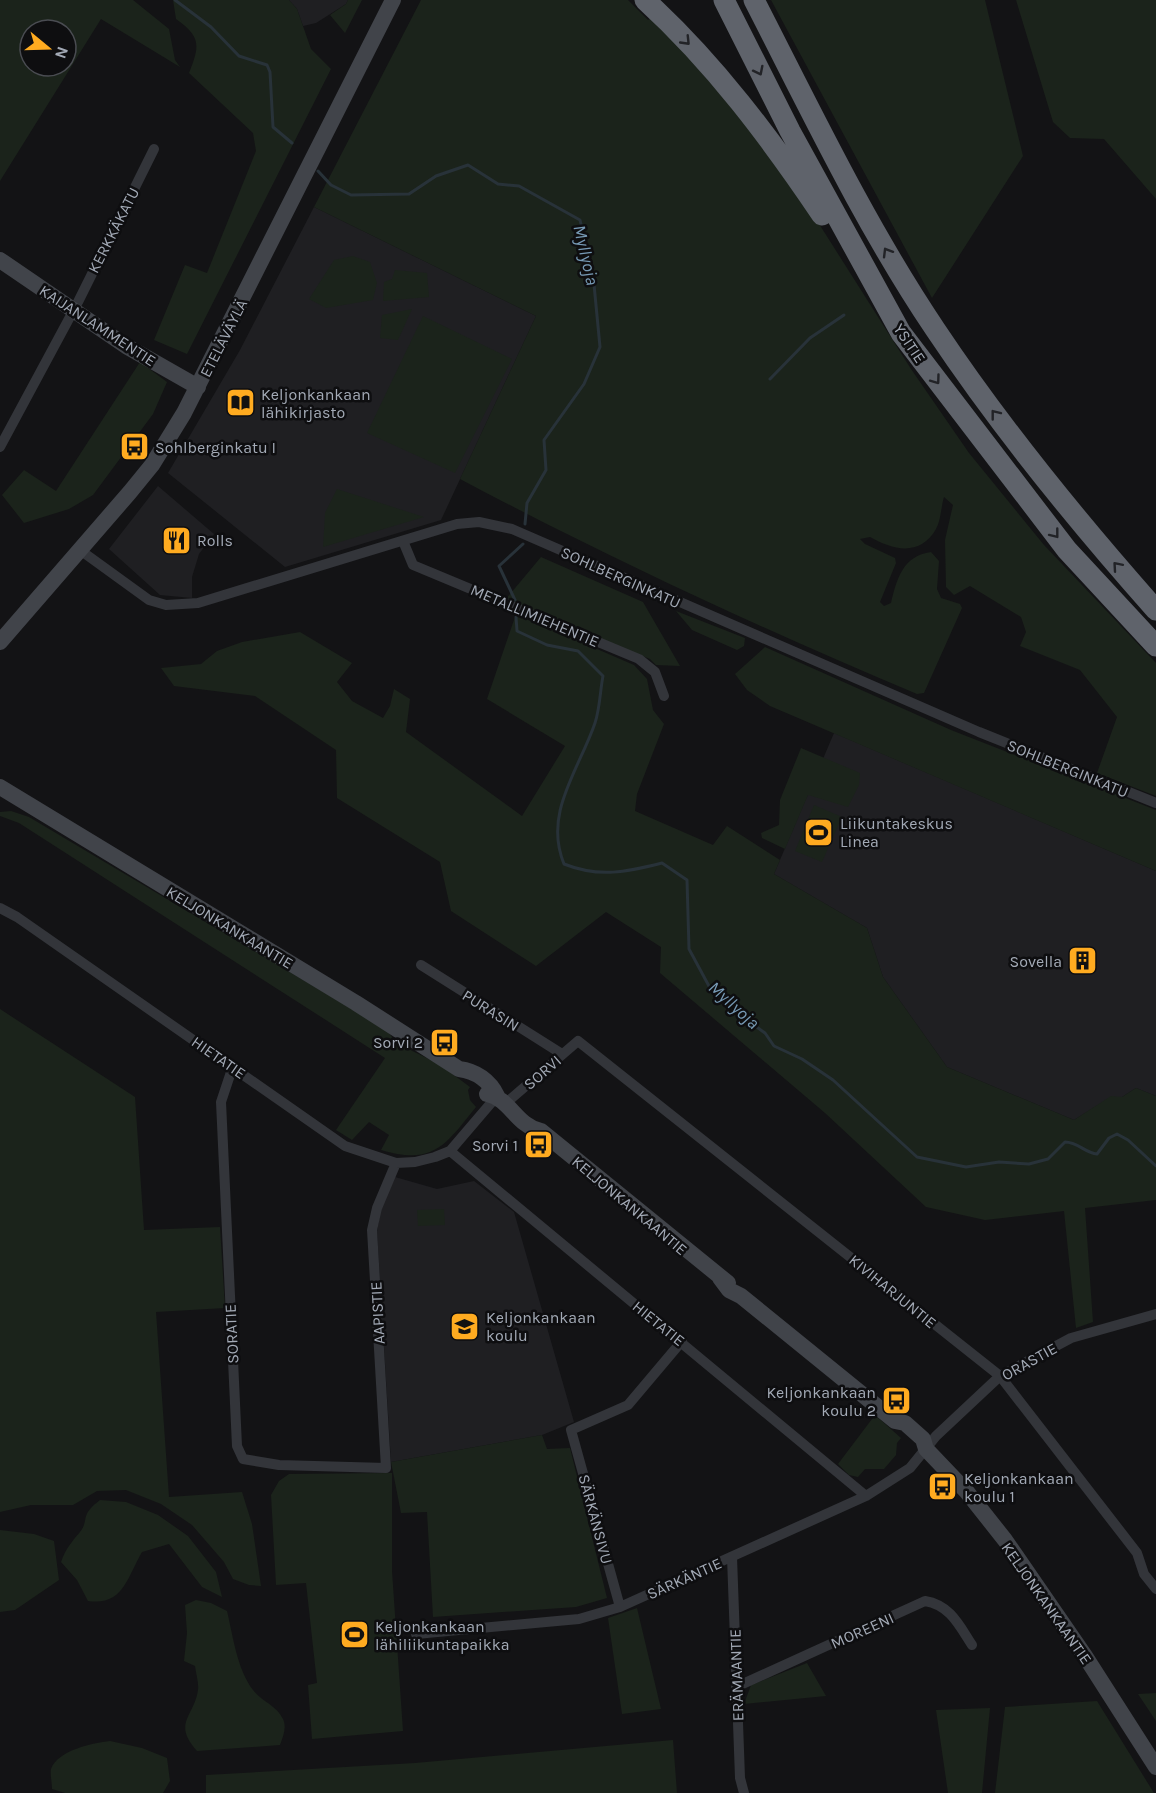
<svg xmlns="http://www.w3.org/2000/svg" width="1156" height="1793" font-family="Karla,sans-serif">
  <rect width="100%" height="100%" fill="#131315"/>
  <path fill="#1f1f22" d="M 289,0 L 348,0 L 346,4 L 316,23 L 303,26 L 297,9 Z
    M 314,207 L 536,316 L 441,520 L 285,567 L 168,473 L 240,350 Z
    M 158,486 L 214,534 L 199,554 L 192,577 L 192,598 L 160,595 L 109,549 Z
    M 834,733 L 1156,871 L 1156,1096 L 1136,1088 L 1122,1097 L 1111,1097 L 1074,1120 L 947,1067 L 883,977 L 867,928 L 774,874 Z
    M 395,1177 L 437,1189 L 474,1181 L 514,1212 L 574,1422 L 542,1435 L 391,1462 L 377,1231 L 381,1208 Z"/>
  <path fill="#1b231b" fill-rule="evenodd" d="M 0,0 L 133,0 L 169,29 L 175,60 L 180,67 L 101,19 L 0,181 ZM 30,30 L 66,30 L 66,66 L 30,66 Z
    M 173,0 L 289,0 L 297,9 L 311,49 L 331,69 L 187,354 L 154,340 L 185,265 L 207,273 L 256,151 L 253,133 L 189,73 C 200,45 201,37 176,19 Z
    M 348,0 L 362,0 L 345,33 L 330,15 L 346,4 Z
    M 421,0 L 628,0 L 648,20 L 653,16 L 783,167 L 911,369 L 969,453 L 1044,545 L 1156,663 L 1156,796 L 1097,773 L 1117,717 L 1080,670 L 1020,646 L 1026,632 L 1021,617 L 970,586 L 954,595 L 946,587 L 945,540 L 953,505 L 944,497 C 941,507 941,520 936,529 C 920,557 893,550 870,537 L 860,539 L 865,544 L 895,558 L 896,563 L 880,602 L 884,606 L 891,603 C 897,578 903,556 931,552 L 939,561 L 937,589 L 941,598 L 960,604 L 962,608 L 924,693 L 917,694 C 762,629 609,558 460,479 L 536,316 L 314,207 Z
    M 771,0 L 985,0 L 1023,156 L 932,298 Z
    M 1016,0 L 1156,0 L 1156,199 L 1104,139 L 1070,138 L 1053,122 Z
    M 353,256 L 370,262 L 377,283 L 373,300 L 326,308 L 309,299 L 334,260 Z
    M 395,270 L 427,273 L 429,297 L 383,301 L 384,282 L 392,279 Z
    M 412,309 L 398,340 L 380,338 L 382,315 Z
    M 423,316 L 512,359 L 455,473 L 367,433 Z
    M 140,362 L 167,382 L 153,414 L 93,495 L 69,509 L 24,523 L 2,495 L 24,470 L 56,491 Z
    M 337,489 L 424,517 L 323,547 L 325,513 Z
    M 541,557 L 643,602 L 680,666 L 656,665 L 650,659 L 505,600 Z
    M 676,611 L 745,638 L 744,646 L 737,650 L 692,630 Z
    M 516,614 L 634,665 L 647,679 L 653,710 L 664,724 L 637,794 L 635,811 L 713,845 L 727,826 L 780,860 L 774,874 L 867,928 L 883,977 L 947,1067 L 1074,1120 L 1111,1096 L 1122,1097 L 1136,1088 L 1156,1096 L 1156,1200 L 1085,1208 L 1093,1322 L 1076,1328 L 1064,1211 L 985,1220 L 926,1207 L 825,1113 L 660,973 L 661,947 L 606,912 L 536,966 L 451,911 L 440,862 L 337,798 L 336,750 L 255,696 L 174,686 L 161,668 L 201,664 L 217,651 L 242,642 L 300,632 L 352,663 L 337,682 L 352,701 L 383,718 L 390,706 L 394,689 L 410,699 L 406,732 L 522,816 L 565,746 L 487,699 Z
    M 765,647 L 951,730 L 1156,810 L 1156,871 L 770,706 L 747,690 L 735,674 Z
    M 801,748 L 860,773 L 859,785 L 848,807 L 808,795 L 785,849 L 762,838 L 761,833 L 779,825 L 780,800 Z
    M 814,805 L 842,817 L 822,862 L 795,851 Z
    M 11,811 L 29,817 L 387,1030 L 396,1043 L 439,1064 L 470,1087 L 468,1090 L 470,1100 L 476,1107 C 446,1144 434,1166 381,1150 L 389,1135 L 369,1122 L 352,1140 L 336,1130 L 385,1058 L 19,823 L 0,816 L 0,812 Z
    M 0,1009 L 135,1097 L 144,1230 L 220,1227 L 225,1308 L 156,1312 L 169,1497 L 242,1492 L 252,1524 L 261,1586 L 249,1585 L 233,1579 L 224,1562 L 192,1525 L 161,1504 L 126,1490 L 97,1491 L 73,1505 L 31,1505 L 0,1512 Z
    M 444,1209 L 445,1225 L 418,1226 L 417,1210 Z
    M 875,1415 L 901,1438 L 897,1443 L 896,1455 L 884,1469 L 865,1469 L 858,1477 L 849,1475 L 838,1464 Z
    M 542,1435 L 547,1449 L 570,1448 L 607,1598 L 576,1607 L 433,1617 L 427,1512 L 401,1513 L 391,1462 Z
    M 392,1473 L 392,1571 L 403,1731 L 312,1739 L 308,1685 L 317,1683 L 306,1583 L 276,1585 L 271,1495 L 279,1481 L 289,1474 Z
    M 100,1500 L 126,1502 L 158,1515 L 188,1536 L 216,1572 L 222,1597 L 202,1587 L 169,1544 L 142,1552 C 127,1578 123,1606 88,1601 L 77,1580 L 61,1562 C 66,1548 71,1543 80,1532 C 90,1519 79,1516 100,1500 Z
    M 0,1530 L 34,1534 L 54,1541 L 59,1580 L 15,1610 L 0,1612 Z
    M 196,1600 L 211,1603 L 227,1611 C 233,1636 237,1669 253,1690 C 261,1701 276,1705 283,1719 C 287,1728 283,1736 280,1745 L 197,1751 C 172,1723 194,1717 198,1690 C 199,1683 196,1674 195,1666 L 184,1661 L 187,1633 L 185,1605 Z
    M 637,1608 L 661,1709 L 622,1714 L 608,1618 Z
    M 807,1663 L 826,1696 L 744,1704 L 751,1685 Z
    M 1156,1693 L 1156,1721 L 1138,1694 Z
    M 1097,1701 L 1154,1793 L 995,1793 L 1005,1707 Z
    M 990,1708 L 982,1793 L 948,1793 L 936,1710 Z
    M 673,1740 L 677,1793 L 206,1793 L 206,1775 L 415,1763 Z
    M 110,1741 L 142,1748 L 167,1758 L 170,1781 L 163,1793 L 65,1793 L 52,1789 C 52,1783 50,1774 51,1769 C 58,1750 93,1743 110,1741 Z"/>
  <g fill="none" stroke-linecap="round" stroke-linejoin="round">
    <path stroke="#283239" stroke-width="3" d="M 175,0 L 211,27 L 239,56 L 267,65 L 270,72 L 273,127 L 292,143
      M 318,171 L 331,185 L 351,195 L 409,194 L 436,176 L 468,165 L 498,184 L 519,186 L 580,220 L 593,274 L 600,347 L 584,384 L 544,440 L 546,470 L 527,503 L 525,524
      M 770,379 L 810,338 L 844,315
      M 515,600 L 499,566 L 523,544
      M 516,617 L 517,631 L 547,645 L 578,651 L 603,676 C 600,691 600,708 595,723 C 579,770 543,813 564,864 C 599,878 627,872 662,863 L 687,880 L 689,949 L 710,988 L 723,1002 L 765,1033 L 774,1046 L 802,1059 L 833,1080 L 917,1157 L 966,1167 L 999,1162 L 1029,1164 L 1048,1159 L 1065,1142 C 1078,1142 1085,1153 1097,1154 L 1109,1138 L 1117,1134 L 1128,1140 L 1156,1166"/>
    <path stroke="#33353a" stroke-width="10" d="M 0,447 L 78,302 L 154,149
      M 403,541 L 413,565 L 639,659 L 655,672 L 664,696
      M 80,550 L 149,600 L 166,605 L 198,603 L 457,524 L 479,522 L 512,529 L 979,732 L 1156,803
      M 0,908 L 17,917 L 345,1146 L 396,1163 L 415,1162 L 435,1157 L 450,1151 L 497,1096
      M 421,965 L 562,1054
      M 233,1066 L 221,1102 L 237,1446 L 243,1459 L 279,1465 L 386,1468 L 372,1230 L 377,1208 L 396,1163
      M 506,1103 L 578,1041 L 1000,1376 L 1137,1553 L 1144,1574 L 1156,1589
      M 450,1151 L 866,1496
      M 732,1557 L 740,1778 L 744,1793
      M 620,1607 L 571,1430 L 628,1405 L 682,1341
      M 416,1634 L 579,1619 L 620,1607 L 866,1496 L 910,1468 L 936,1436 L 1000,1376 L 1071,1338 L 1156,1314
      M 736,1687 L 925,1601 C 950,1605 959,1625 972,1645"/>
    <path stroke="#41444a" stroke-width="16" d="M 0,260 L 126,346 L 198,387
      M 0,642 L 130,492 L 152,465 L 184,413 L 393,0
      M 0,787 L 356,1003 L 459,1069 C 476,1071 490,1081 497,1096
      M 487,1094 C 511,1099 515,1125 541,1131 L 728,1283
      M 720,1278 L 729,1290 L 741,1296 L 895,1421 L 905,1423 L 923,1439 L 926,1449 L 967,1492 L 1005,1540 L 1085,1656 L 1156,1767"/>
    <path stroke="#5f636b" stroke-width="21" d="M 645,0 C 714,63 770,138 822,215
      M 724,0 L 790,131 L 901,333 L 1067,550 L 1156,646
      M 754,0 C 811,111 865,225 935,329 C 1001,428 1077,521 1156,610"/>
  </g>
  <defs><path id="oneway-chevron" d="M-2-3.5L2.5 0L-2 3.5" fill="none" stroke-width="1.6" stroke-linecap="round" stroke-linejoin="round" transform="scale(1.5)"/></defs>
  <g stroke="#222327">
    <use href="#oneway-chevron" transform="translate(686 41) rotate(46)"/>
    <use href="#oneway-chevron" transform="translate(759 71) rotate(63)"/>
    <use href="#oneway-chevron" transform="translate(887 252) rotate(-121)"/>
    <use href="#oneway-chevron" transform="translate(936 380) rotate(54)"/>
    <use href="#oneway-chevron" transform="translate(995 414) rotate(-128)"/>
    <use href="#oneway-chevron" transform="translate(1055 534) rotate(52)"/>
    <use href="#oneway-chevron" transform="translate(1117 566) rotate(-131)"/>
  </g>
  <defs>
    <symbol id="library-square" viewBox="-11 -11 22 22"><rect x="-9" y="-9" width="18" height="18" rx="4" fill="#ffab20" stroke="#0e0e10"/><path d="M-6-4Q-3-5.5-.7-3.5V5Q-3 3-6 4ZM6-4Q3-5.5 .7-3.5V5Q3 3 6 4Z" fill="#111"/></symbol>
    <symbol id="bus-square" viewBox="-11 -11 22 22"><rect x="-9" y="-9" width="18" height="18" rx="4" fill="#ffab20" stroke="#0e0e10"/><path d="M-5-6H5V4H4V6H2V4H-2V6H-4V4H-5ZM-3.5-4V0h7V-4ZM-3.5 1.2v1.5H-2V1.2ZM2 1.2v1.5H3.5V1.2Z" fill="#111"/></symbol>
    <symbol id="restaurant-square" viewBox="-11 -11 22 22"><rect x="-9" y="-9" width="18" height="18" rx="4" fill="#ffab20" stroke="#0e0e10"/><path d="M-5-6h1v4h1v-4h1v4h1v-4h1v5L-1.5 .5V6h-2V.5L-5-1ZM5-6V6H3V1.5H1.5Q1.5-4 5-6Z" fill="#111"/></symbol>
    <symbol id="stadium-square" viewBox="-11 -11 22 22"><rect x="-9" y="-9" width="18" height="18" rx="4" fill="#ffab20" stroke="#0e0e10"/><path d="M0-5a6.5 5 0 1 0 0 10a6.5 5 0 1 0 0-10ZM-3.5-1.8h7v3.6h-7Z" fill="#111"/></symbol>
    <symbol id="building-square" viewBox="-11 -11 22 22"><rect x="-9" y="-9" width="18" height="18" rx="4" fill="#ffab20" stroke="#0e0e10"/><path d="M-4-6H4V6H1V3H-1V6H-4ZM-2.5-4.3h1.7v1.8h-1.7ZM.8-4.3h1.7v1.8H.8ZM-2.5-1h1.7V.8h-1.7ZM.8-1h1.7V.8H.8Z" fill="#111"/></symbol>
    <symbol id="school-square" viewBox="-11 -11 22 22"><rect x="-9" y="-9" width="18" height="18" rx="4" fill="#ffab20" stroke="#0e0e10"/><path d="M0-5L7-2L0 1L-7-2ZM-4 1L0 2.5L4 1V4Q0 6-4 4Z" fill="#111"/></symbol>
  </defs>
  <g fill-rule="evenodd">
    <use href="#library-square" x="224" y="386" width="33" height="33"/>
    <use href="#bus-square" x="118" y="430" width="33" height="33"/>
    <use href="#restaurant-square" x="160" y="524" width="33" height="33"/>
    <use href="#stadium-square" x="802" y="816" width="33" height="33"/>
    <use href="#building-square" x="1066" y="944" width="33" height="33"/>
    <use href="#bus-square" x="428" y="1026" width="33" height="33"/>
    <use href="#bus-square" x="522" y="1128" width="33" height="33"/>
    <use href="#school-square" x="448" y="1310" width="33" height="33"/>
    <use href="#bus-square" x="880" y="1384" width="33" height="33"/>
    <use href="#bus-square" x="926" y="1470" width="33" height="33"/>
    <use href="#stadium-square" x="338" y="1618" width="33" height="33"/>
  </g>
  <g text-anchor="middle" stroke-width="5" stroke-linejoin="round" paint-order="stroke">
    <g font-size="16" fill="#a3aab6" stroke="#0e0e10">
      <text transform="translate(113 230) rotate(-63)" y="6">KERKKÄKATU</text>
      <text transform="translate(98 325) rotate(33)" y="6">KAIJANLAMMENTIE</text>
      <text transform="translate(223 338) rotate(-63)" y="6">ETELÄVÄYLÄ</text>
      <text transform="translate(910 343) rotate(56)" y="6">YSITIE</text>
      <text transform="translate(621 577) rotate(24)" y="6">SOHLBERGINKATU</text>
      <text transform="translate(535 615) rotate(23)" y="6">METALLIMIEHENTIE</text>
      <text transform="translate(1068 768) rotate(22)" y="6">SOHLBERGINKATU</text>
      <text transform="translate(230 927) rotate(31)" y="6">KELJONKANKAANTIE</text>
      <text transform="translate(491 1010) rotate(32)" y="6">PURASIN</text>
      <text transform="translate(219 1057) rotate(35)" y="6">HIETATIE</text>
      <text transform="translate(542 1072) rotate(-41)" y="6">SORVI</text>
      <text transform="translate(630 1205) rotate(40)" y="6">KELJONKANKAANTIE</text>
      <text transform="translate(893 1291) rotate(39)" y="6">KIVIHARJUNTIE</text>
      <text transform="translate(377 1313) rotate(-93)" y="6">AAPISTIE</text>
      <text transform="translate(659 1323) rotate(39)" y="6">HIETATIE</text>
      <text transform="translate(231 1334) rotate(-93)" y="6">SORATIE</text>
      <text transform="translate(1029 1361) rotate(-29)" y="6">ORASTIE</text>
      <text transform="translate(596 1519) rotate(75)" y="6">SÄRKÄNSIVU</text>
      <text transform="translate(684 1578) rotate(-24)" y="6">SÄRKÄNTIE</text>
      <text transform="translate(1047 1603) rotate(55)" y="6">KELJONKANKAANTIE</text>
      <text transform="translate(862 1630) rotate(-24)" y="6">MOREENI</text>
      <text transform="translate(736 1675) rotate(-92)" y="6">ERÄMAANTIE</text>
    </g>
    <g font-size="16" fill="#a3aab6" stroke="#0e0e10" text-anchor="start">
      <text x="261" y="400">Keljonkankaan<tspan x="261" dy="18">lähikirjasto</tspan></text>
      <text x="155" y="453">Sohlberginkatu I</text>
      <text x="197" y="546">Rolls</text>
      <text x="840" y="829">Liikuntakeskus<tspan x="840" dy="18">Linea</tspan></text>
      <text x="1062" y="967" text-anchor="end">Sovella</text>
      <text x="423" y="1048" text-anchor="end">Sorvi 2</text>
      <text x="518" y="1151" text-anchor="end">Sorvi 1</text>
      <text x="486" y="1323">Keljonkankaan<tspan x="486" dy="18">koulu</tspan></text>
      <text x="876" y="1398" text-anchor="end">Keljonkankaan<tspan x="876" dy="18">koulu 2</tspan></text>
      <text x="964" y="1484">Keljonkankaan<tspan x="964" dy="18">koulu 1</tspan></text>
      <text x="375" y="1632">Keljonkankaan<tspan x="375" dy="18">lähiliikuntapaikka</tspan></text>
    </g>
    <g font-size="18" font-style="italic" fill="#779ab5" stroke="#0e0e10">
      <text transform="translate(586 255) rotate(77)" y="6">Myllyoja</text>
      <text transform="translate(734 1005) rotate(42)" y="6">Myllyoja</text>
    </g>
  </g>
  <g transform="translate(48 48) rotate(109)"><circle r="28" fill="#0e0e10" stroke="#4a4c52" stroke-width="1.5"/>
  <path d="M0-4.5L10 22L0 15L-10 22Z" fill="#ffab20"/>
  <text y="-9" font-size="16" font-weight="bold" text-anchor="middle" fill="#a3aab6">N</text>
  </g>
</svg>
